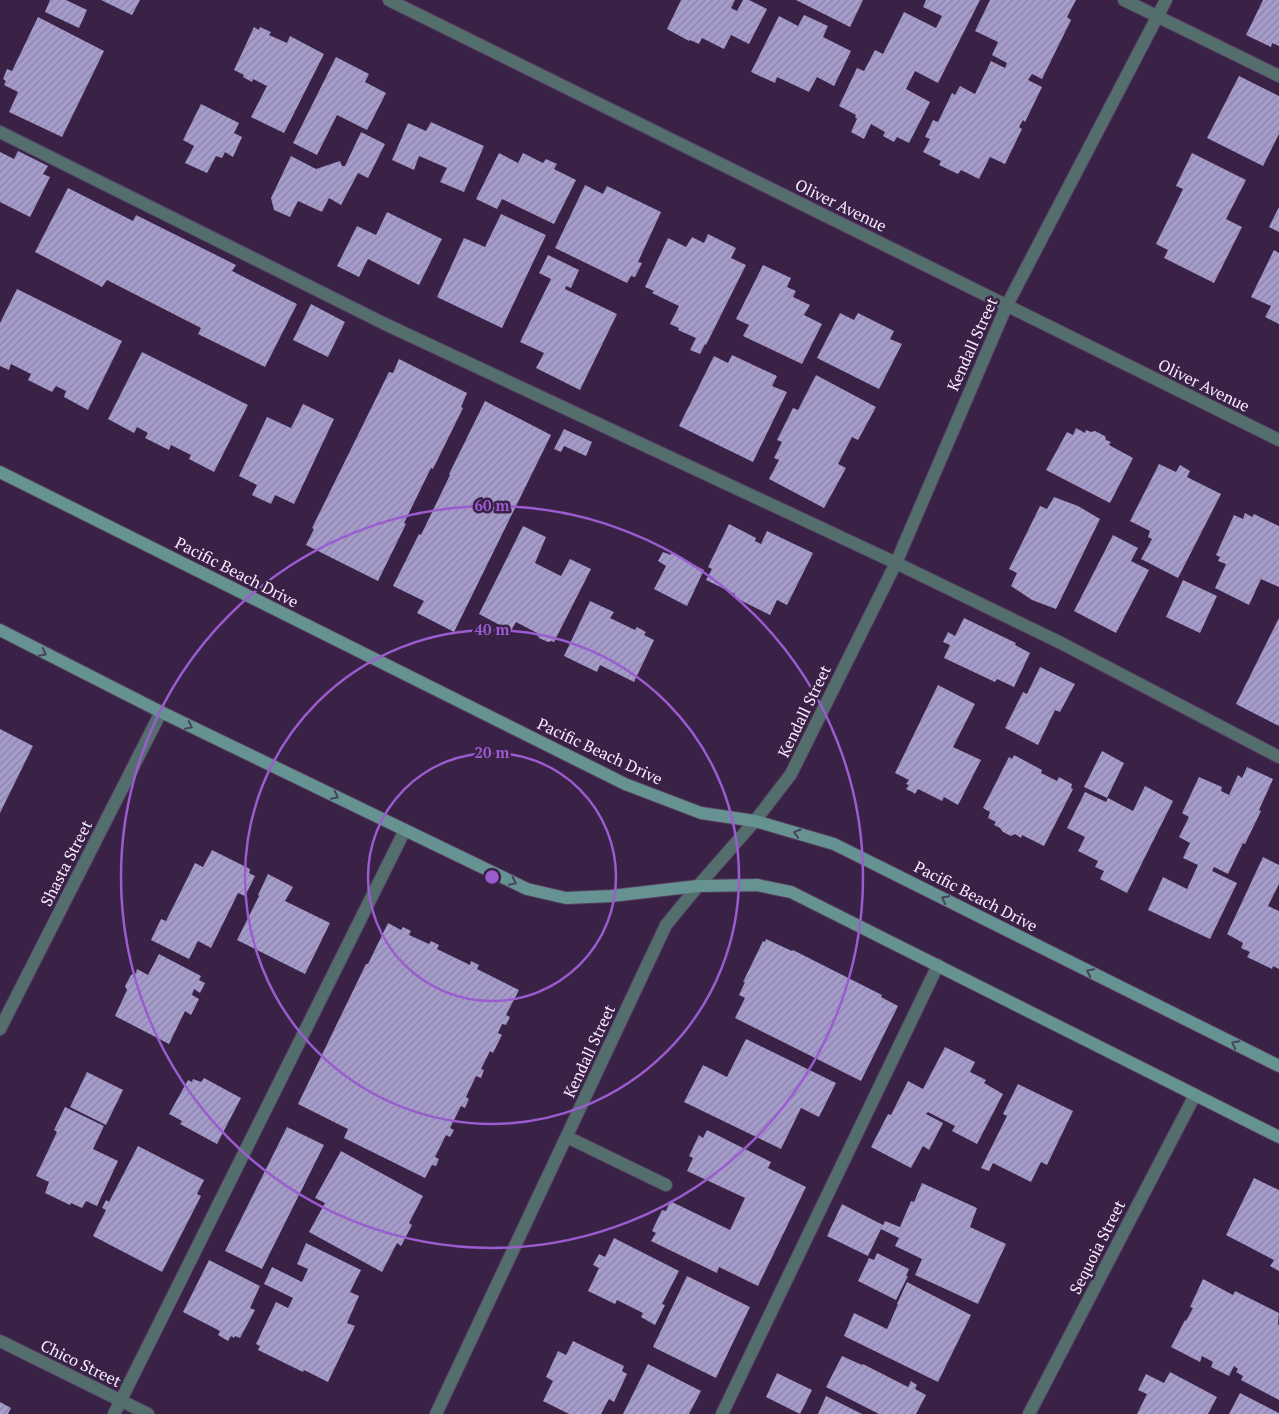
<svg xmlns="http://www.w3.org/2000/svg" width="1279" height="1414" font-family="'PT Serif',serif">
  <defs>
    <pattern id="building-hatch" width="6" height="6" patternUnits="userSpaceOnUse" patternTransform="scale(1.25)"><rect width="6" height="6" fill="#a69ccc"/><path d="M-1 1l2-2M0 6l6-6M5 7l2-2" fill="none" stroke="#8a82a6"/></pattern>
  </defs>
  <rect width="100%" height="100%" fill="#3a2146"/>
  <path fill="url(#building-hatch)" d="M 50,0 L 66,0 L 87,10 L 79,28 L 45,12 Z
    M 101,0 L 140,0 L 132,15 Z
    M 681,0 L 735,0 L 731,8 L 737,11 L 743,0 L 749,0 L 767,9 L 749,44 L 731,35 L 724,49 L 702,38 L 699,44 L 690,40 L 689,41 L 667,29 Z
    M 796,0 L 863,0 L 850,27 Z
    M 926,0 L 980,0 L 938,83 L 915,71 L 906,89 L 930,102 L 909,143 L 897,137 L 894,142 L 883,136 L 885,132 L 871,124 L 864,139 L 851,132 L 857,119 L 855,117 L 856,115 L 839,106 L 857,68 L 864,71 L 875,50 L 883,54 L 904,12 L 936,28 L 942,16 L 923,7 Z
    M 990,0 L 1076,0 L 1067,17 L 1071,20 L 1042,79 L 1032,74 L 1028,80 L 1042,87 L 1025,122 L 1023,120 L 1019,127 L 1022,129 L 1005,164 L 990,157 L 979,179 L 961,170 L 958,174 L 939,165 L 941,161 L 923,152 L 930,139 L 925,137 L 933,120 L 938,122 L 952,93 L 955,95 L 960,86 L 975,94 L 991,61 L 1005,68 L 1007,63 L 992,55 L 998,42 L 975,31 Z
    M 1263,0 L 1279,0 L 1279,46 L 1272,43 L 1271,47 L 1246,35 Z
    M 804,15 L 828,26 L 823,37 L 851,51 L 834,86 L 817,77 L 809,92 L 777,77 L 775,83 L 751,72 L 779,16 L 798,26 Z
    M 38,17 L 104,51 L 62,137 L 9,112 L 18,92 L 4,85 L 6,81 L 3,79 L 7,69 L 12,71 Z
    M 254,27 L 259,30 L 260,27 L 271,32 L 269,35 L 287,43 L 290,36 L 324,54 L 284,133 L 251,117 L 267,86 L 253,79 L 252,82 L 243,77 L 244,75 L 234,70 Z
    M 336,57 L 369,74 L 365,82 L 386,93 L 367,130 L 337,115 L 317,155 L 293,143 Z
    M 1239,76 L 1279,96 L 1279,134 L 1263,166 L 1207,138 Z
    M 201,104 L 239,123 L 234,133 L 242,137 L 233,157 L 225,152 L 222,158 L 216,156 L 207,173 L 185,163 L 194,146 L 183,140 Z
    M 431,122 L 484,146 L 464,192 L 440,182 L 447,168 L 419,156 L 414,170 L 392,160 L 408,123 L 426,131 Z
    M 361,132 L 385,144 L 368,178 L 358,173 L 341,205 L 329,198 L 322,212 L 298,201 L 290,217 L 274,210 L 271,198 L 291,156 L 316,169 L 340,161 L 342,166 L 345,166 Z
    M 18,151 L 48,166 L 43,174 L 50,177 L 30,217 L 0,202 L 0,152 L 14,159 Z
    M 499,153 L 518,163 L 523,153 L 543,163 L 546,159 L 557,164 L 554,169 L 576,180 L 554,224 L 502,199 L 497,209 L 476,199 Z
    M 1192,153 L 1246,180 L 1226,219 L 1242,227 L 1214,283 L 1164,258 L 1168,250 L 1156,244 L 1183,189 L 1176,186 Z
    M 585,185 L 603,194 L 607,186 L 661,212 L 638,262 L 642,263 L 635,277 L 631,276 L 627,283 L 555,248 Z
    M 68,188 L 133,221 L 136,215 L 236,265 L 232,271 L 297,304 L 265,367 L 198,334 L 201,328 L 107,280 L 102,287 L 35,252 Z
    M 1279,207 L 1279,232 L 1269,227 Z
    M 387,212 L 442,239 L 419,285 L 368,259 L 359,277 L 337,266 L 357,226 L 376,235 Z
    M 501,214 L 546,235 L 502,328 L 437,297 L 464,238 L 485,247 Z
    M 708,234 L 736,248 L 731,258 L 746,265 L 706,345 L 705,344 L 700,354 L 690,350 L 696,338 L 678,330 L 679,328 L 670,324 L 679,306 L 652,293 L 654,291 L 645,287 L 668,238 L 686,247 L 692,237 L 704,243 Z
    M 1274,250 L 1279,253 L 1279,324 L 1265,317 L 1271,306 L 1251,297 Z
    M 548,255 L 579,270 L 571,288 L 566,286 L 565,289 L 617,314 L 580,390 L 536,368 L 544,353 L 520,342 L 551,279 L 539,273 Z
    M 763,265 L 791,278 L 787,287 L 796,291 L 793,297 L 810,305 L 804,315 L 822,324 L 802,364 L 743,336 L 749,325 L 736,319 Z
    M 17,289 L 122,341 L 88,410 L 64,397 L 66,391 L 56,386 L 52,392 L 28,380 L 31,374 L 11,364 L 9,370 L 0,366 L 0,323 Z
    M 311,304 L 345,322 L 328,357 L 293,340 Z
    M 840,313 L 854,320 L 858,313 L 894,331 L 890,339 L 902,344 L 879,389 L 817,358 Z
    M 142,352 L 248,405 L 214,472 L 189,459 L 191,455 L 171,445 L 169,450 L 145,438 L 148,433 L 137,427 L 134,433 L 108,419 Z
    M 732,355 L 777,376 L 772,386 L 787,392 L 753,462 L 679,426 L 714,356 L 728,363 Z
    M 399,359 L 467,393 L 461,407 L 463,408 L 433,469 L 431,468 L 404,523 L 406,524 L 378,581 L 306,545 L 314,529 L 312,528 L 389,372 L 393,373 Z
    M 816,375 L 876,407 L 858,440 L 852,437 L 838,464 L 846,468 L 824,508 L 769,479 L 779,460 L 774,458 L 782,442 L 777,440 L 793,408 L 798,410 Z
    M 485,401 L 551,435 L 454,632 L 417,613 L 424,601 L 393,586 L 419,534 L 421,535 L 450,475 L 449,474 Z
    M 303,404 L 334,419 L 294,504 L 275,495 L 271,504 L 252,495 L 257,485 L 239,476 L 267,417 L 291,428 Z
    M 1076,428 L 1085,433 L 1086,430 L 1091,432 L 1095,431 L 1105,436 L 1106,440 L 1111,442 L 1109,445 L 1133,458 L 1110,503 L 1046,470 L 1067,432 L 1073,435 Z
    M 564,429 L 592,442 L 586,456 L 564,446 L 561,452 L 554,449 Z
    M 1159,464 L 1176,472 L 1180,465 L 1190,471 L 1187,477 L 1221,494 L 1178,578 L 1141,559 L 1152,539 L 1148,537 L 1150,531 L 1130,521 Z
    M 1054,497 L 1078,506 L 1100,519 L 1056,609 L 1032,600 L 1011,586 L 1017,573 L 1009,569 L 1040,506 L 1047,509 Z
    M 1245,513 L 1252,517 L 1254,514 L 1279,526 L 1279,587 L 1261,579 L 1249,605 L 1215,588 L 1226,564 L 1218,561 L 1220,557 L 1216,555 L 1234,515 L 1243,519 Z
    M 729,524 L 756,538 L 755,541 L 761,544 L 767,531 L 813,553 L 787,605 L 777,600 L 770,615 L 734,597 L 735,594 L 706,580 L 712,569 L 708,567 Z
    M 523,526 L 546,537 L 535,563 L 561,576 L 570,559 L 591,569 L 554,642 L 551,641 L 548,642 L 539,638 L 537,633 L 516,622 L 511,631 L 479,614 Z
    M 1113,535 L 1138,548 L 1131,561 L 1149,570 L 1116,633 L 1074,611 Z
    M 663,552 L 671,555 L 671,553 L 704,570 L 687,606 L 654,589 L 666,566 L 658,561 Z
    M 1183,580 L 1217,596 L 1200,633 L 1166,617 Z
    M 590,601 L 614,612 L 610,618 L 635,630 L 637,627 L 646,632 L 644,635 L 654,640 L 634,682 L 600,665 L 597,672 L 564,656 Z
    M 964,618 L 1016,643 L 1015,645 L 1030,653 L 1014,687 L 997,679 L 995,682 L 944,658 L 950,645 L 943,642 L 948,632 L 955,636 Z
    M 1279,618 L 1279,726 L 1236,704 Z
    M 1040,667 L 1075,684 L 1060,712 L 1055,710 L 1038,745 L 1005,728 L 1023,692 L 1027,694 Z
    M 938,685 L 975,704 L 953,747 L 981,760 L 958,805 L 944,797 L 942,801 L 918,789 L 915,794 L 914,793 L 906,789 L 909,785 L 906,784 L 909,780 L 895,773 Z
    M 0,729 L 33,746 L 0,813 Z
    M 1102,751 L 1124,763 L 1107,798 L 1084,787 Z
    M 1014,755 L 1042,770 L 1041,773 L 1057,781 L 1059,777 L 1072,784 L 1071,788 L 1073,789 L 1044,846 L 1022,835 L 1021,838 L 1015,834 L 1011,836 L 1003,832 L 1000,828 L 994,825 L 996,822 L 988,818 L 990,812 L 983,808 L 1009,757 L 1012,759 Z
    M 1247,767 L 1273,779 L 1259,810 L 1261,811 L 1245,844 L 1243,843 L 1228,874 L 1214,867 L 1212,871 L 1237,883 L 1210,939 L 1148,910 L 1163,877 L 1187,889 L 1198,865 L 1183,858 L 1190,843 L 1179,837 L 1189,817 L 1182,813 L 1199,777 L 1222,787 L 1221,791 L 1229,795 L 1238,775 L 1242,778 Z
    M 1145,786 L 1173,801 L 1127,893 L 1100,879 L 1104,871 L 1095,867 L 1098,861 L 1078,851 L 1085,837 L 1067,828 L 1085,792 L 1106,802 L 1108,798 L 1133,811 Z
    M 212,850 L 250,869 L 249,873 L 255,876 L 245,896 L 238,893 L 211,948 L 198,941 L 189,959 L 151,940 L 161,919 L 166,921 L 195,863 L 203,867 Z
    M 1263,857 L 1279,865 L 1279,884 L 1268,906 L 1279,911 L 1279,969 L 1273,966 L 1272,969 L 1247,957 L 1250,952 L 1241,948 L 1243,943 L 1227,934 Z
    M 268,874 L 293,887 L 285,901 L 330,923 L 305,974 L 237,940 L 259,896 L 258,895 Z
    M 388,923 L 401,930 L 403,927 L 411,931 L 409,935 L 429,944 L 431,941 L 439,945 L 437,949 L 470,965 L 471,961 L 479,965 L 477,969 L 519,990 L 506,1015 L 510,1017 L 506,1025 L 502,1024 L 498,1033 L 502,1035 L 493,1053 L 490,1051 L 481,1069 L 484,1070 L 481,1078 L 476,1076 L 466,1097 L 469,1099 L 465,1108 L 461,1106 L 450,1128 L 454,1130 L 450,1137 L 446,1135 L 435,1157 L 439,1159 L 436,1166 L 432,1165 L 425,1178 L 344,1138 L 348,1129 L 298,1104 L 366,964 L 368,964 Z
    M 766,939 L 792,951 L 793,950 L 882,995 L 881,997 L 898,1006 L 861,1081 L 735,1018 L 745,998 L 739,995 L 745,982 L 743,982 L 763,941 L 765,942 Z
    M 159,954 L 201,976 L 199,980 L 205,983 L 200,993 L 194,989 L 192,995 L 199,999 L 191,1015 L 185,1011 L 169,1044 L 115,1016 L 127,990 L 125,986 L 131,975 L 136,973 L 137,969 L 148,975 Z
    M 746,1039 L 836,1083 L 819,1117 L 801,1108 L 781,1149 L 684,1102 L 703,1065 L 727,1077 Z
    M 945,1047 L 975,1062 L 970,1072 L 986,1080 L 984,1083 L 1003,1094 L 977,1144 L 952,1131 L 955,1126 L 928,1112 L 926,1114 L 943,1123 L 929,1150 L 923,1146 L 911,1168 L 871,1147 L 888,1114 L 891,1115 L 908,1081 L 923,1089 Z
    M 87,1072 L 123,1090 L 106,1125 L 70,1107 Z
    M 204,1078 L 241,1098 L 217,1144 L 180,1124 L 182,1121 L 169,1114 L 188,1080 L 192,1082 L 193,1079 L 201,1082 Z
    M 1018,1084 L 1073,1111 L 1047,1165 L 1041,1162 L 1031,1182 L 993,1163 L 989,1171 L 981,1168 L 1007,1116 L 1003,1114 Z
    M 65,1107 L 104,1126 L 93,1149 L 118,1161 L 97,1206 L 86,1201 L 82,1208 L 71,1203 L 70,1205 L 45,1193 L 49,1182 L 36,1176 L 57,1132 L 54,1130 Z
    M 287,1127 L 324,1145 L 262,1269 L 225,1251 Z
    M 707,1130 L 771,1162 L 768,1168 L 806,1187 L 758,1286 L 719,1267 L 717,1273 L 651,1241 L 656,1233 L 652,1231 L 662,1210 L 666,1211 L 670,1201 L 730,1230 L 745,1198 L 687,1171 L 693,1158 L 689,1156 L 699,1135 L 703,1138 Z
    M 138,1146 L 204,1180 L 197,1194 L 201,1196 L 162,1272 L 93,1236 L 106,1210 L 102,1208 L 106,1200 L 109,1202 Z
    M 341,1151 L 423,1196 L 409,1223 L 412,1225 L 401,1246 L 397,1243 L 382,1272 L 309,1232 L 325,1203 L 315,1198 Z
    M 1254,1178 L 1279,1190 L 1279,1271 L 1270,1266 L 1274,1260 L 1226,1235 Z
    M 922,1183 L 977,1208 L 970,1227 L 1006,1244 L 978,1304 L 915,1275 L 922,1259 L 895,1246 L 899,1238 L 881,1229 L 868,1256 L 827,1236 L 842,1204 L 883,1225 L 885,1221 L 900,1227 L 911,1201 L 914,1202 Z
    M 614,1238 L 679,1271 L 662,1304 L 665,1305 L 655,1325 L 641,1317 L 643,1313 L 617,1300 L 615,1304 L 588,1291 L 599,1268 L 593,1265 L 599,1254 L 605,1257 Z
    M 306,1243 L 361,1270 L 350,1292 L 359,1296 L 347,1323 L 355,1326 L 328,1382 L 304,1370 L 303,1372 L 258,1350 L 260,1346 L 256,1344 L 276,1302 L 288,1308 L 293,1298 L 264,1284 L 272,1267 L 302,1282 L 308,1269 L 297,1264 Z
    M 877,1253 L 909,1269 L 906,1276 L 908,1276 L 896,1300 L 858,1281 L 869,1258 L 874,1260 Z
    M 209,1260 L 260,1286 L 250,1308 L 255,1310 L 240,1338 L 235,1336 L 234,1338 L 231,1336 L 228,1341 L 218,1335 L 220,1331 L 183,1312 Z
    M 687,1276 L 750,1307 L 716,1378 L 653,1347 Z
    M 1203,1279 L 1233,1295 L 1235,1291 L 1279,1313 L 1278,1324 L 1279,1325 L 1279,1400 L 1241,1380 L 1243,1376 L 1236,1372 L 1238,1369 L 1234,1366 L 1229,1376 L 1211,1367 L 1213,1362 L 1202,1356 L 1200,1362 L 1171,1347 L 1185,1320 L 1186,1321 L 1193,1308 L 1190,1307 Z
    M 907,1282 L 971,1315 L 938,1382 L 844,1336 L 854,1313 L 887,1329 L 898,1304 L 897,1304 Z
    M 573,1341 L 624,1366 L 622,1371 L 627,1374 L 614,1402 L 609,1399 L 601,1414 L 569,1414 L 543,1401 L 553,1381 L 546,1377 L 558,1351 L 566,1355 Z
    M 842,1356 L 862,1365 L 863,1364 L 908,1387 L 911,1381 L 917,1385 L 915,1389 L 926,1395 L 916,1414 L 879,1414 L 826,1387 Z
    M 648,1364 L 701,1391 L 689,1414 L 623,1414 Z
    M 1170,1372 L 1217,1397 L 1208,1414 L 1137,1414 L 1147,1394 L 1138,1390 L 1146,1374 L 1164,1383 Z
    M 777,1373 L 812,1390 L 800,1414 L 766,1397 Z
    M 1240,1393 L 1279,1413 L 1279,1414 L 1229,1414 Z
    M 826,1396 L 862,1414 L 818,1414 Z
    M 0,1402 L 11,1408 L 8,1414 L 0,1414 Z"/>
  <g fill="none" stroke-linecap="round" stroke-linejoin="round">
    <defs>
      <path id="lane" d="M 1124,0 L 1279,76
        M 0,132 L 385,324 L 896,563 L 1061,643 L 1279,757
        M 567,1137 L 666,1185
        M 114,1414 L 405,830
        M 722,1414 L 938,965"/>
      <path id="street" d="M 389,0 L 1279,440
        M 0,1029 L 161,712
        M 0,1341 L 148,1414
        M 436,1414 L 666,925 L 698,886 L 755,821 L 791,774 L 896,563 L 1007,305 L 1166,0
        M 1029,1414 L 1195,1095"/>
      <path id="secondary" d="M 0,472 L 625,784 L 701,813 L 755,821 L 834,844 L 1279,1066
        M 0,630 L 161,712 L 527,889 L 566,898 L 611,896 L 698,886 L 757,885 L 791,892 L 1279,1137"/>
    </defs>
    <use href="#lane" stroke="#553d60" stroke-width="14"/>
    <use href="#street" stroke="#553d60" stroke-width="14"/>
    <use href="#secondary" stroke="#553d60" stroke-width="14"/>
    <use href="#lane" stroke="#536e6d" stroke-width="12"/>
    <use href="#street" stroke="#536e6d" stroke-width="12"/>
    <use href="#secondary" stroke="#669291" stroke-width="12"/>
  </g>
  <defs><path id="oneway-chevron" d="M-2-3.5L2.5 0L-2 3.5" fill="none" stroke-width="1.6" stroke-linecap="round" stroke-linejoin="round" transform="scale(1.25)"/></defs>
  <g stroke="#47435c">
    <use href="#oneway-chevron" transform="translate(43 653) rotate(27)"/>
    <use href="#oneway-chevron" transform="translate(189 726) rotate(26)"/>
    <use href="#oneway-chevron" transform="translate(335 796) rotate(26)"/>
    <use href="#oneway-chevron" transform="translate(797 833) rotate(-164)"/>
    <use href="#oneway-chevron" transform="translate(513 882) rotate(26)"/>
    <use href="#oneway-chevron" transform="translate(945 899) rotate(-153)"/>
    <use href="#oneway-chevron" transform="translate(1090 972) rotate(-153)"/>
    <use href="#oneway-chevron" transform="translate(1235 1044) rotate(-153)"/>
  </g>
  <g fill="none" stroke="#9a5ccf" stroke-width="2.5">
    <circle cx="492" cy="877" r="124"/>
    <circle cx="492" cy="877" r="247"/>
    <circle cx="492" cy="877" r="371"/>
  </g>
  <g text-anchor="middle" stroke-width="5" stroke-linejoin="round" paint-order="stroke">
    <g font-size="16" fill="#f8ebfe" stroke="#3a2146">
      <text transform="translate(841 205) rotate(26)" y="6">Oliver Avenue</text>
      <text transform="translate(972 344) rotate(-66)" y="6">Kendall Street</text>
      <text transform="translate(1204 385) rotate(26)" y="6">Oliver Avenue</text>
      <text transform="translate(237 572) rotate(27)" y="6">Pacific Beach Drive</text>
      <text transform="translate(804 711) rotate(-64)" y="6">Kendall Street</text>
      <text transform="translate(600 751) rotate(25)" y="6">Pacific Beach Drive</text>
      <text transform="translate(66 863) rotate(-63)" y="6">Shasta Street</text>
      <text transform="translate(976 896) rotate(27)" y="6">Pacific Beach Drive</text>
      <text transform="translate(589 1051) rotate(-65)" y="6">Kendall Street</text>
      <text transform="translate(1097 1247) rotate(-63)" y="6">Sequoia Street</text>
      <text transform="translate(81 1363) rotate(26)" y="6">Chico Street</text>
    </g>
  </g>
  <circle cx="492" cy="877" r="8" fill="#9a5ccf" stroke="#3a2146" stroke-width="2.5"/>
  <g font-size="15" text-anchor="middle" font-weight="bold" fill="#9a5ccf" stroke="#3a2146" stroke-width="5" stroke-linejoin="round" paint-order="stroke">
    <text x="492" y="511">60 m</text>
    <text x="492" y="635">40 m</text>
    <text x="492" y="758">20 m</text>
  </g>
</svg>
